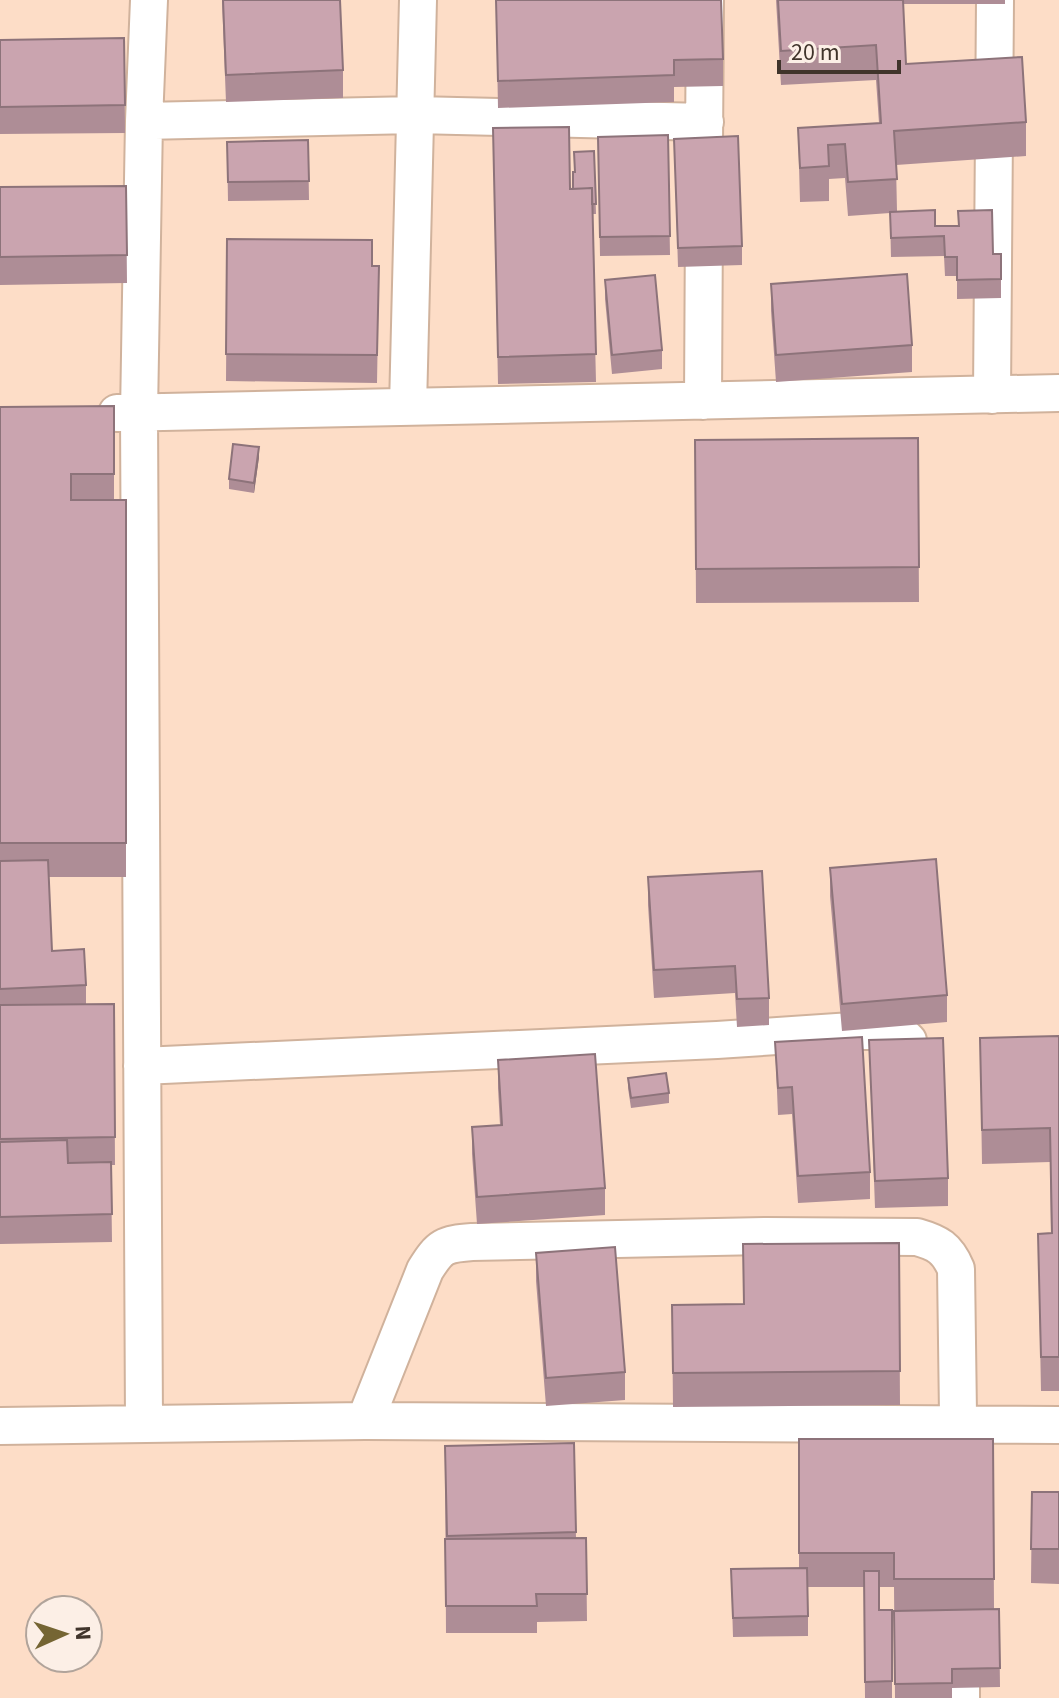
<svg xmlns="http://www.w3.org/2000/svg" width="1059" height="1698" font-family="'Source Sans 3',sans-serif">
  <rect width="100%" height="100%" fill="#fdddc7"/>
  <g fill="none" stroke-linecap="round" stroke-linejoin="round">
    <defs>
      <path id="minor" d="M 144,121 L 415,115 L 705,122
        M 704,146 L 705,0
        M 992,395 L 995,0
        M 703,401 L 704,218
        M 408,407 L 418,0
        M 117,413 L 1059,393
        M 142,1066 L 717,1040 L 852,1031 L 894,1031 L 900,1033 L 908,1041 L 911,1089
        M 365,1421 L 425,1270 C 440,1246 444,1244 472,1242 L 767,1236 L 917,1237 C 938,1243 947,1248 956,1269 L 959,1487
        M 144,1423 L 139,413 L 144,121 L 149,0
        M 0,1426 L 365,1421 L 1059,1425
        M 961,1638 L 961,1698"/>
    </defs>
    <use href="#minor" stroke="#d0b29c" stroke-width="40"/>
    <use href="#minor" stroke="#fff" stroke-width="36"/>
  </g>
  <path fill="#ae8d96" d="M 222,0 L 343,70 L 343,98 L 226,102 Z
    M 496,0 L 723,59 L 723,86 L 674,87 L 674,102 L 498,108 Z
    M 776,0 L 1005,0 L 1005,4 L 903,4 L 906,64 L 1026,122 L 1026,156 L 896,165 L 897,211 L 935,226 L 958,226 L 958,211 L 993,254 L 1001,254 L 1001,298 L 957,299 L 957,276 L 945,276 L 944,256 L 891,257 L 890,213 L 848,216 L 845,178 L 829,179 L 829,201 L 800,202 L 798,128 L 879,123 L 876,80 L 781,85 Z
    M 124,38 L 125,133 L 0,134 L 0,40 Z
    M 493,128 L 570,189 L 573,189 L 575,172 L 594,151 L 596,214 L 592,214 L 596,382 L 498,384 Z
    M 668,135 L 670,255 L 600,256 L 598,137 Z
    M 674,139 L 742,246 L 742,265 L 678,267 Z
    M 308,140 L 309,200 L 228,201 L 227,142 Z
    M 126,186 L 127,283 L 0,285 L 0,187 Z
    M 227,239 L 379,266 L 377,383 L 226,381 Z
    M 605,280 L 662,350 L 662,369 L 612,374 L 605,299 Z
    M 771,284 L 912,345 L 912,372 L 776,382 L 771,311 Z
    M 114,406 L 114,500 L 126,500 L 126,877 L 49,877 L 52,951 L 86,985 L 86,1004 L 114,1004 L 115,1165 L 111,1165 L 112,1242 L 0,1244 L 0,407 Z
    M 918,438 L 919,602 L 696,603 L 695,440 Z
    M 259,457 L 254,493 L 229,489 L 229,479 Z
    M 830,868 L 947,995 L 947,1022 L 842,1031 L 830,896 Z
    M 648,877 L 769,998 L 769,1025 L 737,1027 L 735,993 L 654,998 L 648,905 Z
    M 1059,1036 L 1059,1391 L 1041,1391 L 1038,1234 L 1051,1233 L 1050,1162 L 982,1164 L 980,1038 Z
    M 869,1040 L 948,1178 L 948,1206 L 875,1208 Z
    M 775,1042 L 870,1172 L 870,1199 L 798,1203 L 792,1114 L 778,1115 Z
    M 498,1060 L 605,1188 L 605,1215 L 477,1224 L 472,1154 L 472,1127 L 500,1125 L 498,1088 Z
    M 628,1078 L 669,1093 L 669,1103 L 631,1108 L 628,1088 Z
    M 899,1243 L 900,1405 L 673,1407 L 672,1305 L 743,1304 Z
    M 536,1253 L 625,1372 L 625,1400 L 546,1406 L 536,1281 Z
    M 799,1439 L 993,1439 L 994,1609 L 999,1609 L 1000,1687 L 952,1688 L 952,1698 L 895,1698 L 894,1587 L 879,1587 L 879,1610 L 892,1610 L 892,1698 L 865,1698 L 864,1587 L 808,1587 L 808,1636 L 733,1637 L 731,1569 L 799,1568 Z
    M 574,1443 L 576,1538 L 586,1538 L 587,1621 L 537,1622 L 537,1633 L 446,1633 L 445,1446 Z
    M 1032,1492 L 1059,1492 L 1059,1584 L 1031,1583 Z"/>
  <path fill="#8d737a" d="M 259,447 L 259,457 L 254,493 L 254,483 Z"/>
  <path fill="#caa4af" stroke="#8d737a" stroke-width="2" d="M 223,0 L 340,0 L 343,70 L 226,75 Z
    M 496,0 L 721,0 L 723,59 L 674,60 L 674,75 L 498,81 Z
    M 778,0 L 903,0 L 906,64 L 1022,57 L 1026,122 L 894,131 L 897,179 L 848,182 L 845,144 L 828,145 L 829,166 L 800,168 L 798,128 L 881,123 L 876,45 L 781,51 Z
    M 124,38 L 125,105 L 0,107 L 0,40 Z
    M 569,127 L 570,189 L 592,188 L 596,354 L 498,357 L 493,128 Z
    M 668,135 L 670,236 L 600,237 L 598,137 Z
    M 738,136 L 742,246 L 678,248 L 674,139 Z
    M 308,140 L 309,181 L 228,182 L 227,142 Z
    M 594,151 L 596,204 L 592,204 L 592,188 L 573,189 L 573,172 L 575,172 L 574,152 Z
    M 126,186 L 127,255 L 0,257 L 0,187 Z
    M 935,210 L 935,226 L 959,226 L 958,211 L 992,210 L 993,254 L 1001,254 L 1001,279 L 957,280 L 957,257 L 945,257 L 944,236 L 891,238 L 890,212 Z
    M 227,239 L 372,240 L 372,266 L 379,266 L 377,355 L 226,354 Z
    M 907,274 L 912,345 L 776,355 L 771,284 Z
    M 655,275 L 662,350 L 612,355 L 605,280 Z
    M 114,406 L 114,474 L 71,474 L 71,500 L 126,500 L 126,843 L 0,843 L 0,407 Z
    M 918,438 L 919,567 L 696,569 L 695,440 Z
    M 233,444 L 259,447 L 254,483 L 229,479 Z
    M 936,859 L 947,995 L 842,1004 L 830,868 Z
    M 48,860 L 52,951 L 84,949 L 86,985 L 0,989 L 0,861 Z
    M 762,871 L 769,998 L 737,999 L 735,966 L 654,970 L 648,877 Z
    M 114,1004 L 115,1137 L 0,1139 L 0,1005 Z
    M 1059,1036 L 1059,1357 L 1041,1357 L 1038,1234 L 1052,1233 L 1050,1128 L 982,1130 L 980,1038 Z
    M 862,1037 L 870,1172 L 798,1176 L 792,1087 L 778,1088 L 775,1042 Z
    M 943,1038 L 948,1178 L 875,1181 L 869,1040 Z
    M 595,1054 L 605,1188 L 477,1197 L 472,1127 L 502,1125 L 498,1060 Z
    M 666,1073 L 669,1093 L 631,1098 L 628,1078 Z
    M 67,1140 L 68,1163 L 111,1162 L 112,1214 L 0,1217 L 0,1142 Z
    M 899,1243 L 900,1371 L 673,1373 L 672,1305 L 744,1304 L 743,1244 Z
    M 615,1247 L 625,1372 L 546,1378 L 536,1253 Z
    M 799,1439 L 993,1439 L 994,1579 L 894,1579 L 894,1553 L 799,1553 Z
    M 574,1443 L 576,1532 L 447,1536 L 445,1446 Z
    M 1032,1492 L 1059,1492 L 1059,1549 L 1031,1549 Z
    M 586,1538 L 587,1594 L 536,1594 L 537,1606 L 446,1606 L 445,1539 Z
    M 807,1568 L 808,1616 L 733,1618 L 731,1569 Z
    M 864,1571 L 879,1571 L 879,1610 L 892,1610 L 892,1681 L 865,1682 Z
    M 999,1609 L 1000,1668 L 952,1669 L 952,1683 L 895,1684 L 894,1611 Z"/>
  <g transform="translate(64 1634) rotate(87)"><circle r="38" fill="#fcefe6" stroke="#b1a49b" stroke-width="2"/>
  <path d="M0-6L14 30L0 20L-14 30Z" fill="#756533"/>
  <text y="-12" font-size="22" font-weight="bold" text-anchor="middle" fill="#40342b">N</text>
  </g>
  <path d="M779 60v12h120v-12" fill="none" stroke="#40342b" stroke-width="4"/>
  <text x="791" y="60" font-size="24" fill="#40342b" stroke="#fcefe6" stroke-width="6" paint-order="stroke">20 m</text>
</svg>
